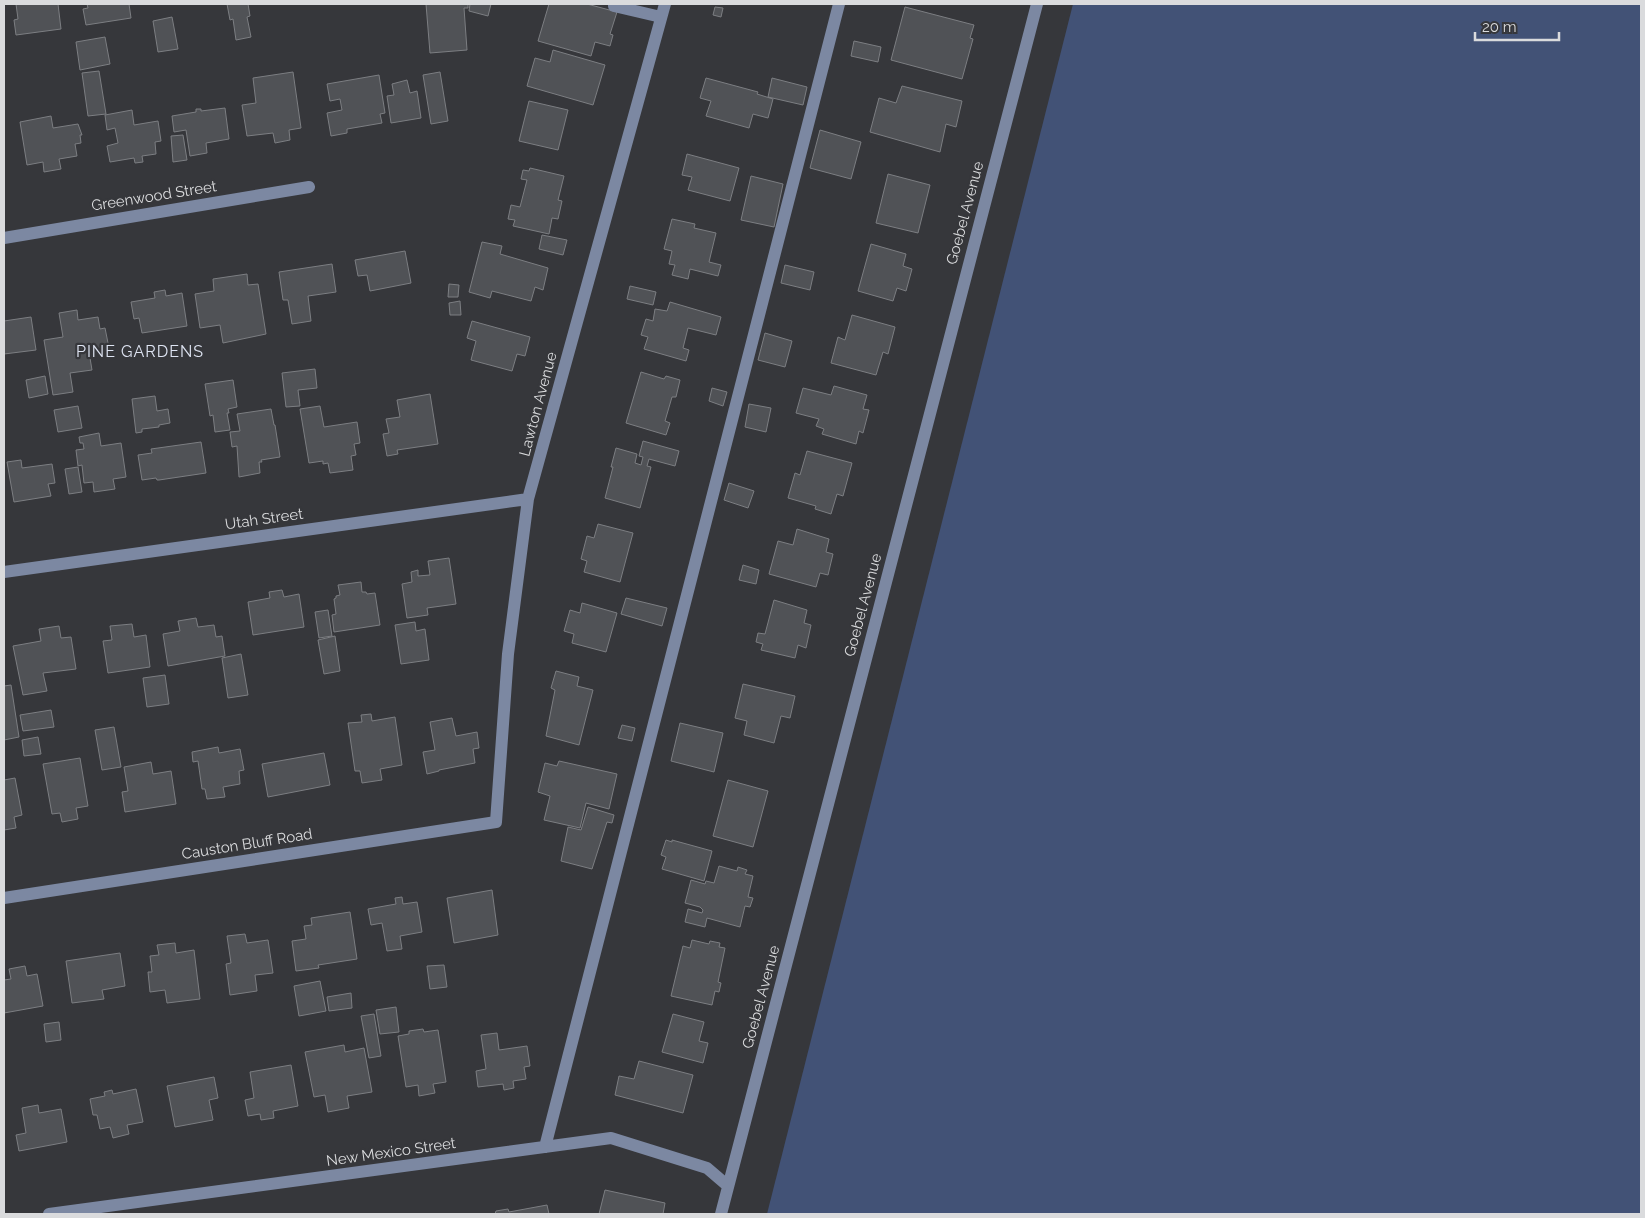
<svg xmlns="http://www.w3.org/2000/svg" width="1645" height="1218" font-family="Raleway,sans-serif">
  <rect width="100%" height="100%" fill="#36373b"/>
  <path fill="#425276" d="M 1073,4 L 1641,4 L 1641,1214 L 767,1214 Z"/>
  <path fill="#505256" stroke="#7c7e82" d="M 16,4 L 58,4 L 61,29 L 16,35 L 14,20 L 18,19 Z
    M 87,4 L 129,4 L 131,18 L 86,25 L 83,9 L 88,8 Z
    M 227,4 L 248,4 L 250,16 L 247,17 L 251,37 L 236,40 L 233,19 L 230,20 Z
    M 426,4 L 468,4 L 468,8 L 464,8 L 467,50 L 430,53 Z
    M 470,4 L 491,4 L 488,16 L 469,11 Z
    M 549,4 L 587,4 L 617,12 L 610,34 L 613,35 L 610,46 L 595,42 L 591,56 L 538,41 Z
    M 715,7 L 723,8 L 721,17 L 713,15 Z
    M 905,7 L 974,25 L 970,38 L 973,39 L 962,79 L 891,60 Z
    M 172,17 L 178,49 L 158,52 L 153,21 Z
    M 105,37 L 110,64 L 80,70 L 76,42 Z
    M 854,41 L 881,47 L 878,62 L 851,56 Z
    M 553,50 L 605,65 L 593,105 L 527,86 L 535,58 L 550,62 Z
    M 99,71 L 106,114 L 88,116 L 82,73 Z
    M 293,72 L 301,128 L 289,130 L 290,140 L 275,143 L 273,133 L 247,136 L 242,105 L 256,103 L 253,78 Z
    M 440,72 L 448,121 L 431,124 L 423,75 Z
    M 379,75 L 385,113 L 380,114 L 382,123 L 347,129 L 347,133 L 331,136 L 327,113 L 342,110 L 340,99 L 330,101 L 327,84 Z
    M 706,78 L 758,92 L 757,94 L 773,99 L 768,118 L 753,114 L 749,128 L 706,116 L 711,101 L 700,98 Z
    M 772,78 L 807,87 L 803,105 L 768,97 Z
    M 407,80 L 410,93 L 417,91 L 421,118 L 391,123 L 387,96 L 394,95 L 392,84 Z
    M 902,86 L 962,101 L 956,127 L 946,124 L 940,152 L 870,132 L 879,98 L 896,103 Z
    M 529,101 L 568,110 L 558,150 L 519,141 Z
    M 225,108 L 229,139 L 206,143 L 207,153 L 190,156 L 186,130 L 174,132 L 172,116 L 196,112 L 196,109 L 201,109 L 201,111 Z
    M 132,110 L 134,125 L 158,121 L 161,141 L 155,142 L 156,154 L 142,156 L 143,162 L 135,163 L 134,158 L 110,162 L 107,146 L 118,143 L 115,128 L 107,130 L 105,115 Z
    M 51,116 L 53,128 L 78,124 L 82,135 L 80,135 L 81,143 L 75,144 L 77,156 L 59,159 L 61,169 L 44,172 L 43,162 L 27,165 L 20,122 Z
    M 820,130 L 861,142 L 851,179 L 810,168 Z
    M 183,135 L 187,160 L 173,162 L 171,136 Z
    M 687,154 L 739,168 L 730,201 L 688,190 L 692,177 L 682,175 Z
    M 530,168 L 564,176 L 558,200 L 562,201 L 558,219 L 552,218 L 549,234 L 513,226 L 515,220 L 508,219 L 511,205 L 520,207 L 527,180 L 521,179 L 523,170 L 529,171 Z
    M 888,174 L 930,185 L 918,233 L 876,223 Z
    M 751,176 L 783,184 L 774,227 L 741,220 Z
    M 672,219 L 695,224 L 694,228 L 716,233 L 709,262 L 721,265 L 718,276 L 690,269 L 688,279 L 672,275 L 675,265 L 669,264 L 672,251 L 664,249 Z
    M 542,235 L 567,240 L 563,255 L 539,249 Z
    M 482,242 L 502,246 L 500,254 L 548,268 L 543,290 L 535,287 L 531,301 L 492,291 L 490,298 L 469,292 Z
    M 871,244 L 906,254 L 903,266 L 912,269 L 906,291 L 897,288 L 893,301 L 858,291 Z
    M 405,251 L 411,283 L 370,291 L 367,275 L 358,276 L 355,260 Z
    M 332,264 L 336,292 L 308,296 L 311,321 L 292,324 L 288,300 L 283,300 L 279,272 Z
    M 785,265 L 814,272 L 810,290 L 781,283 Z
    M 247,274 L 248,285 L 258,284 L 266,334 L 223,343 L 220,325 L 200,328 L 195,294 L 214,291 L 213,279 Z
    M 449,284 L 459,285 L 458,297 L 448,297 Z
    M 630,286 L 656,292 L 653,305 L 627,299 Z
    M 165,290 L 166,296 L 182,293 L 187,326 L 142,333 L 139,318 L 134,319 L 131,302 L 155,298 L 154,292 Z
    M 460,301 L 461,315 L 450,315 L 449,303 Z
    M 670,302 L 721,317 L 716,335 L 688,328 L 683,348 L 689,350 L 686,361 L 644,349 L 648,337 L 641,335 L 646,319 L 653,321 L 655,309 L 667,311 Z
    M 77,310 L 78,320 L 98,317 L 100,329 L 105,328 L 109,348 L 89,352 L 92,370 L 70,373 L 73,392 L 53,395 L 44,340 L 63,337 L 59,313 Z
    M 852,315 L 895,327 L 888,354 L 883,352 L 876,375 L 831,363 L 838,337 L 845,340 Z
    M 31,317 L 36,350 L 4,354 L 4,321 Z
    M 472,321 L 530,337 L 525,356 L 517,354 L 512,371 L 471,360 L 476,341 L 467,338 Z
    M 765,333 L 792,341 L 785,367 L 758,360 Z
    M 315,369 L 317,388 L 298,390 L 300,406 L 286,407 L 282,373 Z
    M 641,372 L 664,379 L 666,376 L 680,380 L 676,397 L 672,397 L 665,421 L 670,423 L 666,435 L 626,423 Z
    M 45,376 L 48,394 L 29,398 L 26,380 Z
    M 233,380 L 237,407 L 228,409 L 229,413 L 227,413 L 230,430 L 215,432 L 213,415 L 210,416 L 205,384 Z
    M 834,386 L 867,395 L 863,409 L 869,410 L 863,433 L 859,431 L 856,444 L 822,434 L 824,429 L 816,426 L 819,419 L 796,413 L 803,388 L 831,395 Z
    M 712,388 L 727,392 L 723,406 L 709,401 Z
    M 430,394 L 438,444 L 397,450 L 398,454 L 387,456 L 383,434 L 389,433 L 386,419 L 400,417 L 397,400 Z
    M 155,396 L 157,411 L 168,409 L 170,423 L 159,425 L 159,427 L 142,429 L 142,432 L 136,433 L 132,399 Z
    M 749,404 L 771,408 L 766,432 L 745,427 Z
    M 78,406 L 82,428 L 58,432 L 54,410 Z
    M 320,406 L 324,427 L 357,422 L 360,443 L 354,444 L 356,455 L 351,456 L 353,470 L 330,473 L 328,463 L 323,464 L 323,461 L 309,463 L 300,409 Z
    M 271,409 L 274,425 L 275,425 L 280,457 L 261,460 L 262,462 L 259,462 L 260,473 L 239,477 L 237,446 L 232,447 L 230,432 L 240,431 L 237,414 Z
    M 99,433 L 101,446 L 121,443 L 126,477 L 113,479 L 115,489 L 94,492 L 93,482 L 84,483 L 82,465 L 78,466 L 76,450 L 84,449 L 83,443 L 80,443 L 79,437 Z
    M 643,441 L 679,451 L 675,466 L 649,459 L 647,466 L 651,467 L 640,508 L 605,498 L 613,467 L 611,467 L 616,448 L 637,454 L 635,463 L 641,465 L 643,457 L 639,456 Z
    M 201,442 L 206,473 L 159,480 L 157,480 L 156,478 L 142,480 L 138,455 L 152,453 L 151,449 Z
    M 807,451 L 852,463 L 843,496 L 837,494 L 831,514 L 815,509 L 816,506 L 788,498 L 795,473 L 800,475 Z
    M 21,460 L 22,468 L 52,464 L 55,483 L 48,484 L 51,496 L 14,502 L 7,462 Z
    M 78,467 L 82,492 L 69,494 L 65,469 Z
    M 729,483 L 754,491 L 748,508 L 724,500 Z
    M 598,524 L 633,533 L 620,582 L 584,572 L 587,561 L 581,559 L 587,536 L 594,538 Z
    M 797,529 L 829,539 L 826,552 L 833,554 L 828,575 L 820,573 L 816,587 L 769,574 L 778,541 L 793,545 Z
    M 449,558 L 456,604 L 427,608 L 428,615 L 407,618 L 402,584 L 412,582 L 411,572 L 418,570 L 418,576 L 430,575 L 428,561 Z
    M 743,565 L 759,570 L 756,584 L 739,580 Z
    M 361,582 L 362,592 L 366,592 L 367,594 L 375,593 L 380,625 L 334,632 L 332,615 L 336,614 L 334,599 L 336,598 L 336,596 L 340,595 L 338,585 Z
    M 282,590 L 284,597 L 299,594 L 304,627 L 253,635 L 248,602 L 270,598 L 269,592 Z
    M 626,598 L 667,608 L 662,626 L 621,614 Z
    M 774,600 L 807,610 L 804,623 L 811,625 L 806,648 L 798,645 L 795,658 L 761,650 L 763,644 L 756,642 L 758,633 L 765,634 Z
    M 582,603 L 617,613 L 606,652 L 572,643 L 574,634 L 564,631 L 570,610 L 580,613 Z
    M 328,610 L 332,636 L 319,638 L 315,612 Z
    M 196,618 L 198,627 L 214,625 L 216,637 L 222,636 L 225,656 L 168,666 L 163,634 L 180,631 L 178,621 Z
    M 415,622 L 416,631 L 425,629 L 429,660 L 401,664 L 395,625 Z
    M 132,624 L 134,637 L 146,635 L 150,667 L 108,673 L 103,641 L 112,640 L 110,626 Z
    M 59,626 L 61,638 L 71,637 L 76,669 L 43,673 L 47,691 L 23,695 L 13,646 L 41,641 L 39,629 Z
    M 335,636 L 340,671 L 324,674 L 318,640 Z
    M 241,654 L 248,695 L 228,698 L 222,658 Z
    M 556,671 L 579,677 L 577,686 L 593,690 L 579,745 L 546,736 L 555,690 L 551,688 Z
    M 165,675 L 169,704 L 147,707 L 143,678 Z
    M 743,684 L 795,696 L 790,718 L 781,716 L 774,743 L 744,735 L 747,721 L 735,718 Z
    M 11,685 L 19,737 L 4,740 L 4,686 Z
    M 51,710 L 54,727 L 23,731 L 20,715 Z
    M 371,714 L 372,721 L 395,717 L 402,765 L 380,769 L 382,780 L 362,783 L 360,771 L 355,771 L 348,723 L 362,722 L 361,715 Z
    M 452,718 L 456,736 L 477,732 L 479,748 L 473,749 L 475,763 L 439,770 L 439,771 L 427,774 L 423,752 L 435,750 L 430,722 Z
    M 680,723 L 723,733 L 714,772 L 671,761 Z
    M 622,725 L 635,728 L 632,741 L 618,738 Z
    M 114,727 L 121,767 L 102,770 L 95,730 Z
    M 38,737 L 41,754 L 24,756 L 22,740 Z
    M 218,747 L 219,753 L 240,749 L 244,770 L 239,771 L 240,784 L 223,787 L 225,797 L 207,799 L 205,789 L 202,789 L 198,761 L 193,762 L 192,752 Z
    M 324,753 L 330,785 L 268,797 L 262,764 Z
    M 80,758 L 88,806 L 76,808 L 78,819 L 62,822 L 60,813 L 52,814 L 43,764 Z
    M 559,761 L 617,774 L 609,809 L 586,803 L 580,828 L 544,820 L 550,796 L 538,792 L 545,763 L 557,766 Z
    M 151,762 L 153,774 L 171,771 L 176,804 L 125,812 L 122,792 L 128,791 L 124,767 Z
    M 15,778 L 22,815 L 14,817 L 16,828 L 4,830 L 4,780 Z
    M 728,780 L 768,791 L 753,847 L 713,836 Z
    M 588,807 L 614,815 L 612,823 L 607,822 L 592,869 L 561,861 L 568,827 L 581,830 Z
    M 666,840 L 672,842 L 672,840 L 712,851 L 704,881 L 662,869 L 666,857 L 661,855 Z
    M 719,866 L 737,871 L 738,867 L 747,870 L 745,874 L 753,876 L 748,897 L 753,898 L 750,907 L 745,906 L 740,927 L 707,918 L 705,927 L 685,922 L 688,909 L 702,913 L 703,910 L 700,907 L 685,903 L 691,880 L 705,884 L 706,881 L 714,883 Z
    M 492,890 L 498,935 L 454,943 L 447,898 Z
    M 402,897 L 403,904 L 417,902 L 422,932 L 400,936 L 402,949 L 387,951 L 382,923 L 371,925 L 368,909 L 396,904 L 395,898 Z
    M 350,912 L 357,959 L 318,965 L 319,968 L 296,971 L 292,941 L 306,939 L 304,926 L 312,925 L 311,918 Z
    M 245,934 L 247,943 L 268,940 L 273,973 L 255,975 L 257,991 L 230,995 L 226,964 L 231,963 L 227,936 Z
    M 692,940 L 709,944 L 710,941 L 720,943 L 719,947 L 725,948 L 718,982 L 721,983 L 719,992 L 715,991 L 712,1005 L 671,996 L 683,946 L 690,948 Z
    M 175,943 L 176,953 L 194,950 L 200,999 L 167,1003 L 165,990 L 150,992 L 148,972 L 152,972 L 150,956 L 159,955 L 157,945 Z
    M 120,953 L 125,986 L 102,990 L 104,999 L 72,1003 L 66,961 Z
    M 444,965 L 447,987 L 430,989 L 427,966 Z
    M 25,966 L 27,976 L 37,974 L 43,1006 L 4,1013 L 4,980 L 11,979 L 9,969 Z
    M 320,981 L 326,1011 L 299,1016 L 294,986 Z
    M 351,993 L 352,1008 L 329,1011 L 327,997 Z
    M 396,1007 L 399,1032 L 380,1034 L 376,1010 Z
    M 374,1014 L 381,1056 L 369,1058 L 361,1016 Z
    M 673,1014 L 704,1022 L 699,1041 L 708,1043 L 703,1063 L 662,1052 Z
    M 59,1022 L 61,1040 L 46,1042 L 44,1024 Z
    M 423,1029 L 424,1032 L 438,1030 L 446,1082 L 433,1084 L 435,1093 L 419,1096 L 418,1085 L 406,1087 L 398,1036 L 409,1034 L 409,1031 Z
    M 497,1033 L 499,1050 L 527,1046 L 530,1066 L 524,1067 L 526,1079 L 513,1081 L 514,1088 L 504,1090 L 503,1084 L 478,1087 L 476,1071 L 486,1069 L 481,1035 Z
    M 344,1045 L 345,1052 L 364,1048 L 372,1092 L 347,1096 L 349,1108 L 328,1112 L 325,1095 L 314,1097 L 305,1052 Z
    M 639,1061 L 693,1075 L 683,1113 L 615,1095 L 619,1076 L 634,1079 Z
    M 291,1065 L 298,1106 L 273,1111 L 274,1118 L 261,1120 L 260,1114 L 248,1116 L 245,1100 L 254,1098 L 250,1072 Z
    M 214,1077 L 218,1098 L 209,1100 L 213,1120 L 175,1127 L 167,1086 Z
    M 136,1089 L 143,1122 L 127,1125 L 129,1134 L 113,1138 L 110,1127 L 100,1129 L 97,1115 L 93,1115 L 90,1099 L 105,1096 L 104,1092 L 112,1090 L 113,1094 Z
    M 38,1105 L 39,1113 L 61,1109 L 67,1142 L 19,1151 L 16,1135 L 26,1133 L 22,1108 Z
    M 605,1190 L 665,1203 L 663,1214 L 599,1214 Z
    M 547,1205 L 549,1214 L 495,1214 L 496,1211 L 508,1209 L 509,1212 Z"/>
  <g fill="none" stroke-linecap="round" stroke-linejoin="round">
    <path stroke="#7c88a2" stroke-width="12" d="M 614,6 L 661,17
      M 4,238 L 309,187
      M 4,572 L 528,499
      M 4,898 L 496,822 L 508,654 L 528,499 L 665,4
      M 545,1147 L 839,4
      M 49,1214 L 611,1138 L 707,1168 L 728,1186
      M 721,1214 L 1037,4"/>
  </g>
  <g text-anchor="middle" stroke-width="4.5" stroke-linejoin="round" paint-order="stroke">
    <g font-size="15" fill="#dadbdd" stroke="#36373b">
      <text transform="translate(154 196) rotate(-9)" y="5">Greenwood Street</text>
      <text transform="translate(965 213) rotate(-75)" y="5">Goebel Avenue</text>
      <text transform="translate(538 404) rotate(-75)" y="5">Lawton Avenue</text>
      <text transform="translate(264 519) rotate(-8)" y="5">Utah Street</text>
      <text transform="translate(863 605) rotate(-75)" y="5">Goebel Avenue</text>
      <text transform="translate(247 844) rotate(-9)" y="5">Causton Bluff Road</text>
      <text transform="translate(761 997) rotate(-75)" y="5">Goebel Avenue</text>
      <text transform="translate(391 1152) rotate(-8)" y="5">New Mexico Street</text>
    </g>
    <g font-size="16" letter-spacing="1" fill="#dee4f2" stroke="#36373b">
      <text x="140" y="357">PINE GARDENS</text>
    </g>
  </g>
  <rect width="1645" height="1218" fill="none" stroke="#dadbdd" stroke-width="10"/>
  <path d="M1475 32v8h84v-8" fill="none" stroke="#dadbdd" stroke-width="2.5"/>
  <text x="1482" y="32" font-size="15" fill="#dadbdd" stroke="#36373b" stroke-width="4" paint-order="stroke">20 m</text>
</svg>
